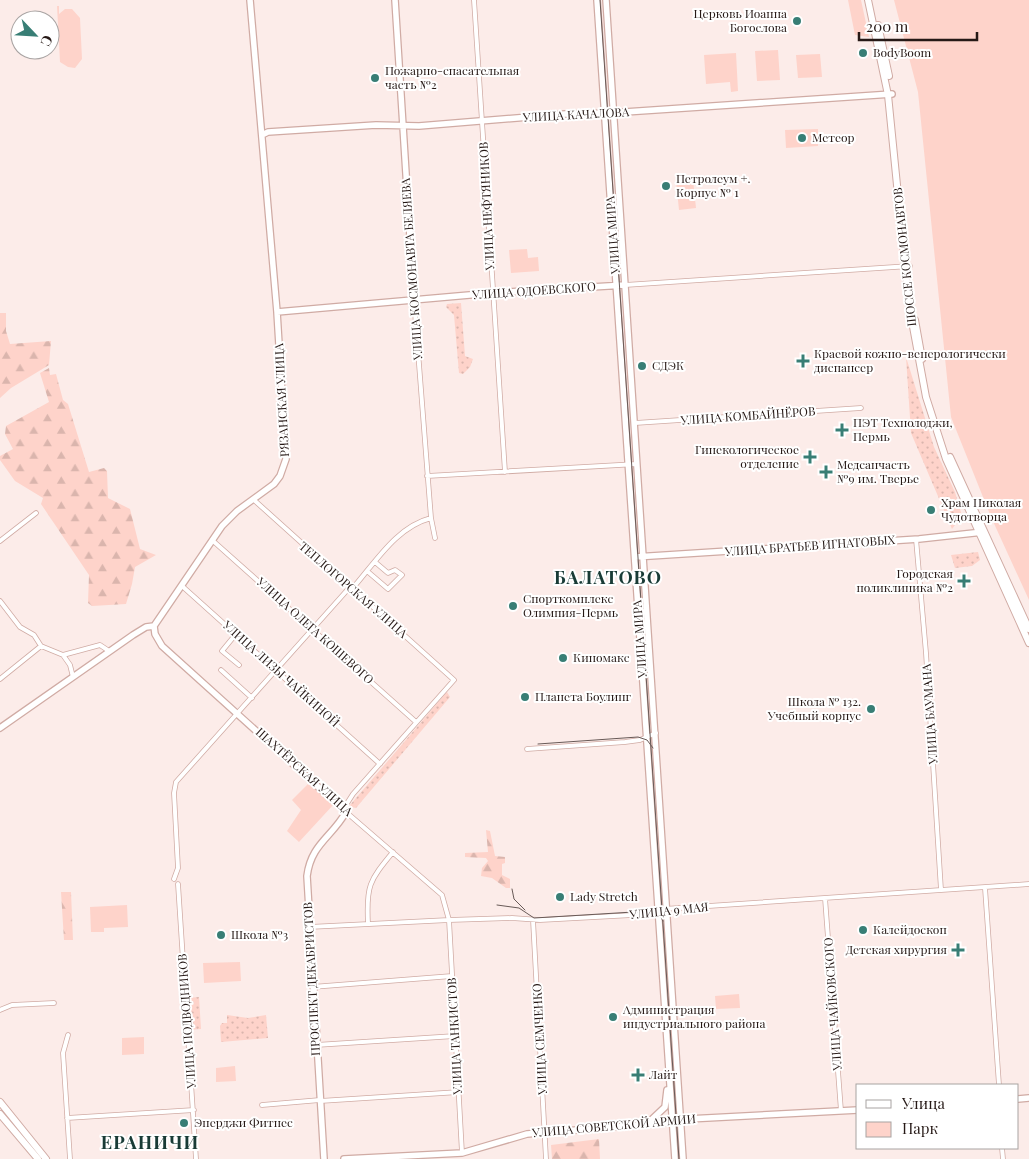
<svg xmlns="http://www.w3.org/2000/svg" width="1029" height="1159" font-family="'Playfair Display',serif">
  <defs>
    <pattern id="grass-dots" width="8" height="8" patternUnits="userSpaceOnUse" patternTransform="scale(1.25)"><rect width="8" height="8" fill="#fed3ca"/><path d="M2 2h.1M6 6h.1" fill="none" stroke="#dab5ad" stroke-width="1.8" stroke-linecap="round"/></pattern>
    <pattern id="forest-firs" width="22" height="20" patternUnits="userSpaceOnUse" patternTransform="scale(1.25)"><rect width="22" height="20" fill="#fed3ca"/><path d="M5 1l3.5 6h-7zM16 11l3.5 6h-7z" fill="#dab5ad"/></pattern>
  </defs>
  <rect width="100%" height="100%" fill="#fcece9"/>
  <path fill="url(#grass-dots)" d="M 461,303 L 465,356 L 473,359 L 470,367 L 463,374 L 459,373 L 454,315 L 446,307 L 447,304 Z
    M 906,357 L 934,447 L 955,492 L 962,516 L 952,529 L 911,433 Z
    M 978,552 L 980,560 L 972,566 L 955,568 L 951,555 Z
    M 447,692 L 450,697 L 356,808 L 351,807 L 350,805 Z
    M 199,997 L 201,1029 L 188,1030 L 187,998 Z
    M 227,1015 L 248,1018 L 266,1015 L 268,1038 L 221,1042 L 220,1026 L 222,1023 L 227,1023 Z"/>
  <path fill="url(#forest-firs)" d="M 0,313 L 6,313 L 6,331 L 10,344 L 51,341 L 49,365 L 11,388 L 0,398 Z
    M 49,368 L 50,375 L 56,374 L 63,400 L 68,404 L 89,472 L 104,468 L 107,471 L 108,498 L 130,509 L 140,549 L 156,555 L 135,567 L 132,584 L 126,604 L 92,606 L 88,603 L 89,575 L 41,504 L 43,498 L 15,481 L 0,460 L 0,456 L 13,449 L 5,434 L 6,426 L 49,402 L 40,373 Z
    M 486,830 L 490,831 L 495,856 L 505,857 L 505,863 L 502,864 L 502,875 L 510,879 L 510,888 L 506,888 L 492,878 L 481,876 L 482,868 L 488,861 L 486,858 L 465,857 L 465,853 L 488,852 Z
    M 61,892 L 71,892 L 73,940 L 64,940 Z
    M 599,1139 L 600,1159 L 552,1159 L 551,1145 Z"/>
  <path fill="#fed3ca" d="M 848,0 L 861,0 L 869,37 L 855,35 Z
    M 894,0 L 1029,0 L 1029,600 L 991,517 L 951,417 L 918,92 Z
    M 57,6 L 59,6 L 59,14 L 65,9 L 72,9 L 80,18 L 82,59 L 75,68 L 68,67 L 60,62 Z
    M 778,50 L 780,80 L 757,81 L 755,51 Z
    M 736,53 L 738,91 L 731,92 L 730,82 L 706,84 L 704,55 Z
    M 820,54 L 822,77 L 798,78 L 796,55 Z
    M 818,129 L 818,146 L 786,148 L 785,130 Z
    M 693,180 L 696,208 L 679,210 L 676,181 Z
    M 527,249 L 528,258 L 538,257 L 539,271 L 511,273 L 509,250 Z
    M 311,781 L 334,804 L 299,842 L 287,831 L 301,810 L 292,800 Z
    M 127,905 L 128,927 L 104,928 L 104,932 L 91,932 L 90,907 Z
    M 240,962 L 241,981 L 204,983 L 203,963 Z
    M 739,994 L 740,1008 L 716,1009 L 715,996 Z
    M 144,1037 L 144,1054 L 122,1055 L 122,1038 Z
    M 235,1066 L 236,1081 L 216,1082 L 216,1068 Z"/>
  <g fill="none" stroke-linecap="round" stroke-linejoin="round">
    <defs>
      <path id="street" d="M 474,0 L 505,472
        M 625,285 L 910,266
        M 414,300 L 431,518 L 435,538
        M 635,423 L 861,408
        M 427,476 L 637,464
        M 254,500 L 454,680 L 353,794 L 344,808
        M 916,539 L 926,653 L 941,890
        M 212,540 L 416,722
        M 0,541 L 36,513
        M 367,571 L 388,589 L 402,575 L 395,570 L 388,573 L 375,562
        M 182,586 L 380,764
        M 352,589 C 375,563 396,527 431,518
        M 0,601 L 20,627 L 34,635 L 41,646 L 63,655 L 70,665 L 73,677
        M 236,634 L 222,651 L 239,665
        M 63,655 L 100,645 L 109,651
        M 221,670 L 252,698
        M 0,679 L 41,646
        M 527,749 L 625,742 L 640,740 L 656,733
        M 346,812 L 442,895 L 449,920 L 462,1153
        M 174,879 L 178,868 L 174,793 L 176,782 L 350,587
        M 178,884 L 196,1159
        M 985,888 L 999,1085
        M 825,898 L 841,1111
        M 533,920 L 546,1159
        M 368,924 C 366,886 369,881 393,852
        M 309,927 L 449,920 L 512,918 L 540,920 L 651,914 L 664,909 L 1029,884
        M 312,987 L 452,976
        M 0,1010 L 12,1005 L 54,1003
        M 68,1035 L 63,1053 L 70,1159
        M 316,1045 L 455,1036
        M 320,1101 L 459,1092
        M 262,1105 L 320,1100
        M 67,1118 L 194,1110
        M 1002,1148 L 1003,1159"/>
      <path id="secondary" d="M 395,0 L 414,300
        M 597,0 L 675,1159
        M 606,0 L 683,1159
        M 262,135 L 268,132 L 376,125 L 419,126 L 565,114 L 610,113 L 892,94
        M 277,312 L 492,293 L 625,285
        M 635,557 L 919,539 L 983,532
        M 154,626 L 155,634 L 162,646 L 346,812 C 332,837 311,844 307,876 L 324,1159
        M 0,728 L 133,635 L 146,627 L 154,626 L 222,526 L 237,511 L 274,484 L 280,476 L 286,459 L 277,312 L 250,0
        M 1018,1099 L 1029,1098
        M 648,1123 L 665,1107 L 667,1090
        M 344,1159 L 462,1153 L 527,1134 L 665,1123 L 688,1119 L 858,1110"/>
      <path id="primary" d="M 868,0 L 888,95 L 909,305 L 926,397 L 946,459 L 1029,643
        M 878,25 L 889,76
        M 915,320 L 922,359
        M 950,457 L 1029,629
        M 0,1102 L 46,1159
        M 0,1114 L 38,1159"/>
    </defs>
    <use href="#street" stroke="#d0aba4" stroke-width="5.5"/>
    <use href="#secondary" stroke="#d0aba4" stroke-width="8"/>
    <use href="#primary" stroke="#d0aba4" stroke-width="8"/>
    <use href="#street" stroke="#fff" stroke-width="4"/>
    <use href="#secondary" stroke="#fff" stroke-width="5.5"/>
    <use href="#primary" stroke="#fff" stroke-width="6"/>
    <path stroke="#685a57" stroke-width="1" d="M 600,0 L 679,1159
      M 538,744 L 638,737 L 647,740 L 653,748
      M 512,889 L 514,899 L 525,910
      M 497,905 L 519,908 L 534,918 L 650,911 L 659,914 L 663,921"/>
  </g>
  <g fill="#387e75" stroke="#fff" stroke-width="2">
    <circle cx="797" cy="21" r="5"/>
    <circle cx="863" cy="53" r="5"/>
    <circle cx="375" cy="78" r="5"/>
    <circle cx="802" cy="138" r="5"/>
    <circle cx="666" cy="186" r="5"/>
    <path d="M800.5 353.5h5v5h5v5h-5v5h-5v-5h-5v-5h5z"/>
    <circle cx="642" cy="366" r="5"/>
    <path d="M839.5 422.5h5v5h5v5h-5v5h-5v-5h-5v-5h5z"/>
    <path d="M807.5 449.5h5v5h5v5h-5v5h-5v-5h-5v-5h5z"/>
    <path d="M823.5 464.5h5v5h5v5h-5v5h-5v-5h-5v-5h5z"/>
    <circle cx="931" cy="510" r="5"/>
    <path d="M961.5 573.5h5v5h5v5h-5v5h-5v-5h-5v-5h5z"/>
    <circle cx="513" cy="606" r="5"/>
    <circle cx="563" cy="658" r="5"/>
    <circle cx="525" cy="697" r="5"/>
    <circle cx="871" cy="709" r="5"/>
    <circle cx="560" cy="897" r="5"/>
    <circle cx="863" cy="930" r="5"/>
    <circle cx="221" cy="935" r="5"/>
    <path d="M955.5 942.5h5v5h5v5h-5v5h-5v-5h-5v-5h5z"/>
    <circle cx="613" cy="1017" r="5"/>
    <path d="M635.5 1067.5h5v5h5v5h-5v5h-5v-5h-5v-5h5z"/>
    <circle cx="184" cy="1123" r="5"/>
  </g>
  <g text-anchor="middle" stroke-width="4" stroke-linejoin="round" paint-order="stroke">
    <g font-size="12" fill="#261916" stroke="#fff" text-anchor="start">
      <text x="787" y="18" text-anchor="end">Церковь Иоанна<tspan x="787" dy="14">Богослова</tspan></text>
      <text x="873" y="57">BodyBoom</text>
      <text x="385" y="75">Пожарно-спасательная<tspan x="385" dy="14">часть №2</tspan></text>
      <text x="812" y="142">Метеор</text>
      <text x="676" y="183">Петролеум +.<tspan x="676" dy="14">Корпус № 1</tspan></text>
      <text x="814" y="358">Краевой кожно-венерологически<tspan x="814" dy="14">диспансер</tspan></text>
      <text x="652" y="370">СДЭК</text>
      <text x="853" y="427">ПЭТ Технолоджи,<tspan x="853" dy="14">Пермь</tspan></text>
      <text x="799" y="454" text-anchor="end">Гинекологическое<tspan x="799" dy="14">отделение</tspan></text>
      <text x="837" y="469">Медсанчасть<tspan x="837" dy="14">№9 им. Тверье</tspan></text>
      <text x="941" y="507">Храм Николая<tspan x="941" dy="14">Чудотворца</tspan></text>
      <text x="953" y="578" text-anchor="end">Городская<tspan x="953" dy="14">поликлиника №2</tspan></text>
      <text x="523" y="603">Спорткомплекс<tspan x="523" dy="14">Олимпия-Пермь</tspan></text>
      <text x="573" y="662">Киномакс</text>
      <text x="535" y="701">Планета Боулинг</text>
      <text x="861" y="706" text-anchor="end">Школа № 132.<tspan x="861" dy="14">Учебный корпус</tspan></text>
      <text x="570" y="901">Lady Stretch</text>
      <text x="873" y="934">Калейдоскоп</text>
      <text x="231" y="939">Школа №3</text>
      <text x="947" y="954" text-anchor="end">Детская хирургия</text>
      <text x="623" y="1014">Администрация<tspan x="623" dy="14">индустриального района</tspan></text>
      <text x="649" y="1079">Лайт</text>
      <text x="194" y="1127">Энерджи Фитнес</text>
    </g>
    <g font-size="12" fill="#261916" stroke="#fff">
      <text transform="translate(576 115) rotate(-3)" y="4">УЛИЦА КАЧАЛОВА</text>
      <text transform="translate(487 206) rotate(-93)" y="4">УЛИЦА НЕФТЯНИКОВ</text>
      <text transform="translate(613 235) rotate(-94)" y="4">УЛИЦА МИРА</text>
      <text transform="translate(905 257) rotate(-96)" y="4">ШОССЕ КОСМОНАВТОВ</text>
      <text transform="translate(412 269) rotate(-94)" y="4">УЛИЦА КОСМОНАВТА БЕЛЯЕВА</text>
      <text transform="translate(534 291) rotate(-4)" y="4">УЛИЦА ОДОЕВСКОГО</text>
      <text transform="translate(282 400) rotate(-93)" y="4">РЯЗАНСКАЯ УЛИЦА</text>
      <text transform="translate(748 416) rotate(-4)" y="4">УЛИЦА КОМБАЙНЁРОВ</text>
      <text transform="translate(810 546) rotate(-4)" y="4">УЛИЦА БРАТЬЕВ ИГНАТОВЫХ</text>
      <text transform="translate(353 590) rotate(41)" y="4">ТЕПЛОГОРСКАЯ УЛИЦА</text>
      <text transform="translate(315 631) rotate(42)" y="4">УЛИЦА ОЛЕГА КОШЕВОГО</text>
      <text transform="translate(640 639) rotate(-94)" y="4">УЛИЦА МИРА</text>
      <text transform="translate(281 674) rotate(42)" y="4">УЛИЦА ЛИЗЫ ЧАЙКИНОЙ</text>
      <text transform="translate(930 714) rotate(-94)" y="4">УЛИЦА БАУМАНА</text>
      <text transform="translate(304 772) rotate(42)" y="4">ШАХТЁРСКАЯ УЛИЦА</text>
      <text transform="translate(669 911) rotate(-6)" y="4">УЛИЦА 9 МАЯ</text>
      <text transform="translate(312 979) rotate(-93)" y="4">ПРОСПЕКТ ДЕКАБРИСТОВ</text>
      <text transform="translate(833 1004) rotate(-94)" y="4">УЛИЦА ЧАЙКОВСКОГО</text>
      <text transform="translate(187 1021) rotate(-94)" y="4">УЛИЦА ПОДВОДНИКОВ</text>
      <text transform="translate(455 1036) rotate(-93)" y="4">УЛИЦА ТАНКИСТОВ</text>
      <text transform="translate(540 1039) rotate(-93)" y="4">УЛИЦА СЕМЧЕНКО</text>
      <text transform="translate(614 1126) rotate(-5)" y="4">УЛИЦА СОВЕТСКОЙ АРМИИ</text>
    </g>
    <g font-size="18" font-weight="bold" letter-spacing="1" fill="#193b36" stroke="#fff">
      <text x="608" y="584">БАЛАТОВО</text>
      <text x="150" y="1149">ЕРАНИЧИ</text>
    </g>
  </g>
  <rect x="856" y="1084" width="162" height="65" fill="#ffffff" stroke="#a8a3a2"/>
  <rect x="866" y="1100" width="25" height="8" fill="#ffffff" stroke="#a8a3a2"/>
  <text x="902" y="1109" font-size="15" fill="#261916">Улица</text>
  <rect x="866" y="1122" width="25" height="15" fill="#fed3ca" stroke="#a8a3a2"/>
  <text x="902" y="1134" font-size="15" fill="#261916">Парк</text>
  <g transform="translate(35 35) rotate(115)"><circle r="24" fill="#ffffff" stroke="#a8a3a2"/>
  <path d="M0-4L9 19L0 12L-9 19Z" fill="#387e75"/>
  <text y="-8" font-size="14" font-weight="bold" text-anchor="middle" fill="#261916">С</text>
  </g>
  <path d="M859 32v8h118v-8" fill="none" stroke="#261916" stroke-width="2.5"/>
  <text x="866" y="32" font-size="15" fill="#261916" stroke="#ffffff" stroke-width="4" paint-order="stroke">200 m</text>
</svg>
